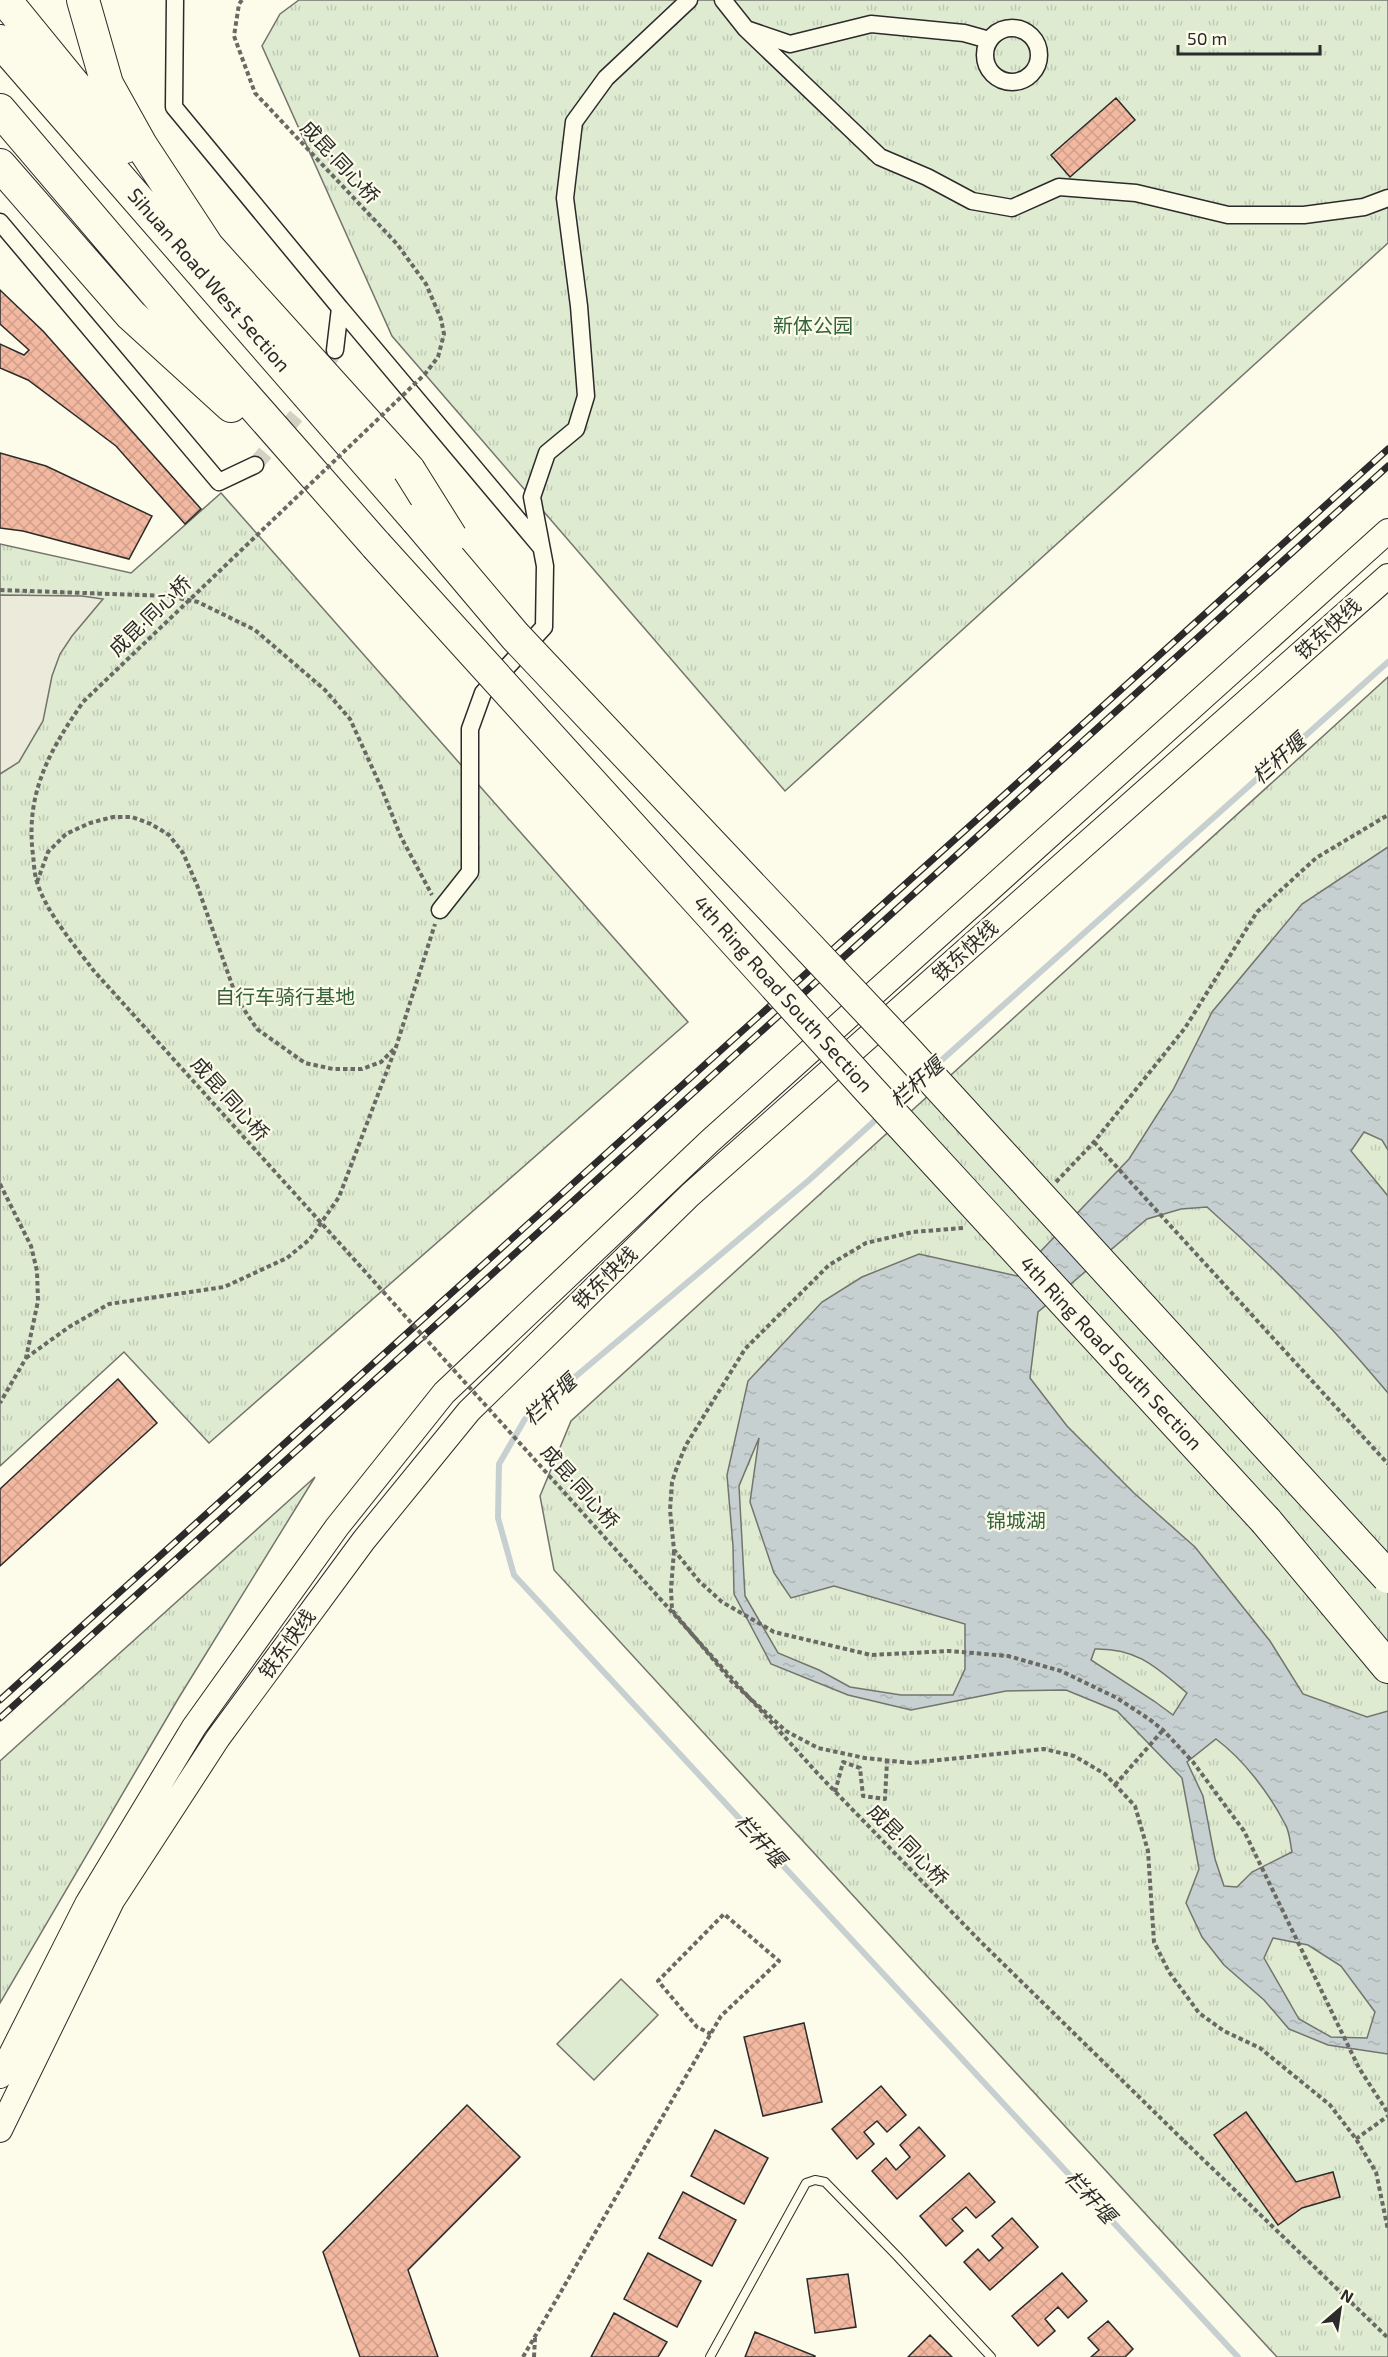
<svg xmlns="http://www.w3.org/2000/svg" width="1388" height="2357" font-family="'Exo 2','Noto Sans SC',sans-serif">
  <defs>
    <pattern id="park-tufts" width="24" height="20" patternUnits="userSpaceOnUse" patternTransform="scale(1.5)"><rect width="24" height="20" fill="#deebd1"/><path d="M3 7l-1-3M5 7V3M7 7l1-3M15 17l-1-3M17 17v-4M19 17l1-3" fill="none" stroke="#bfcab4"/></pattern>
    <pattern id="water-ripples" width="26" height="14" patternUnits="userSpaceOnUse" patternTransform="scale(1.5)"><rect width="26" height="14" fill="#c7d0d0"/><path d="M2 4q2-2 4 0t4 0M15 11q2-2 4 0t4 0" fill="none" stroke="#abb3b3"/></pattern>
    <pattern id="building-cross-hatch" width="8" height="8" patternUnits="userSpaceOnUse" patternTransform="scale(1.5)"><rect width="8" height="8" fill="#f2b8a0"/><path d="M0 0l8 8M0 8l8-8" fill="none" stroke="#d09e8a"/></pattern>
  </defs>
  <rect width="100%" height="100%" fill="#fdfbea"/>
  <path fill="url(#park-tufts)" stroke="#74746e" stroke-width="1.5" d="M 299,0 L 1388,0 L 1388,243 L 785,791 L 392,336 L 262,46 L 280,14 Z
    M 221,493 L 688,1022 L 209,1443 L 124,1352 L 0,1466 L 0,544 L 131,573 Z
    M 1388,677 L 1388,2357 L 1277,2357 L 554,1570 L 540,1496 L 571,1421 Z
    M 315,1477 L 178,1699 L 0,2003 L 0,1761 Z"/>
  <path fill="#deebd1" stroke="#74746e" stroke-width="1.5" d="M 621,1979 L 658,2015 L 594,2080 L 557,2044 Z"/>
  <path fill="#eceadb" stroke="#74746e" stroke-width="1.5" d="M 0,595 L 82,596 L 103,599 L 72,636 L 60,654 L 52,676 L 43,721 L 19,762 L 0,774 Z"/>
  <path fill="url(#water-ripples)" stroke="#74746e" stroke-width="1.5" fill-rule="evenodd" d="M 1388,847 L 1388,1150 L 1382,1140 L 1364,1132 L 1351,1151 L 1388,1196 L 1388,1393 C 1332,1326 1272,1265 1207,1207 L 1181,1209 L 1147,1219 L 1038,1312 L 1030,1378 L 1067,1426 L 1134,1493 L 1195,1547 L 1270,1641 L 1303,1694 L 1367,1717 L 1388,1711 L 1388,2054 L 1328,2045 L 1289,2029 L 1264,2000 L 1224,1965 L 1202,1937 L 1186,1903 L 1199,1869 L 1182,1778 L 1117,1711 L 1066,1690 L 1006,1691 L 911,1710 L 848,1695 L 771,1664 L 734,1594 L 733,1546 L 727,1475 L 748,1381 L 822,1302 L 862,1277 L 919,1254 L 1017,1276 L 1129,1159 L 1173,1090 L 1212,1012 L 1302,904 ZM 759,1438 L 750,1502 L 774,1573 L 791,1598 L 834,1586 L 965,1624 L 965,1669 L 953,1695 L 901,1695 L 850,1687 L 819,1670 L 778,1653 L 745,1596 L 739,1486 ZM 1095,1649 C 1137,1648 1156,1667 1187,1693 L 1173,1715 L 1154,1701 L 1091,1660 ZM 1216,1739 C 1244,1760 1269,1793 1285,1824 C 1290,1832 1290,1843 1292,1852 L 1252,1872 L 1237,1887 L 1224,1886 L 1215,1859 L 1203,1796 L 1187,1762 ZM 1273,1938 L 1308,1945 L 1341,1966 L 1375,2012 L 1367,2038 L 1331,2037 L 1299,2019 L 1264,1958 Z"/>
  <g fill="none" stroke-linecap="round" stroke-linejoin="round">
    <path stroke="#c7d0d0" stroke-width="6" d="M 934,1067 L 1388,662
      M 894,1103 L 920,1080
      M 880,1116 L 808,1181 L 525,1419 L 499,1464 L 498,1518 L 514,1575 L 1238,2357"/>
  </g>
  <path fill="url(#building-cross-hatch)" stroke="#2b2b2b" stroke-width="1.5" d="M 1116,98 L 1135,120 L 1070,177 L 1051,155 Z
    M 0,290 L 43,331 L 201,509 L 185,524 L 116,446 L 28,380 L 0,368 L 0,344 L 24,355 L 29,350 L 0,324 Z
    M 0,453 L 46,466 L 152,516 L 129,559 L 23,531 L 0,528 Z
    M 118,1379 L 157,1423 L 0,1566 L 0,1489 Z
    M 804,2023 L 822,2102 L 763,2116 L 744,2037 Z
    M 881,2086 L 906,2115 L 887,2132 L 877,2121 L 864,2132 L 874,2144 L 857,2159 L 832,2129 Z
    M 467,2105 L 520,2157 L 408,2270 L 438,2357 L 360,2357 L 323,2252 Z
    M 1246,2112 L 1296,2182 L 1333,2172 L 1340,2197 L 1302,2208 L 1278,2225 L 1214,2135 Z
    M 919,2127 L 945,2156 L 897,2199 L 872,2171 L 886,2158 L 896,2170 L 910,2157 L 900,2145 Z
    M 715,2130 L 768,2158 L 744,2204 L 691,2176 Z
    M 969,2173 L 995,2202 L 976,2218 L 966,2207 L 952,2219 L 963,2231 L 946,2246 L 920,2216 Z
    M 683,2192 L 736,2220 L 712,2266 L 659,2238 Z
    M 1012,2218 L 1038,2247 L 990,2290 L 964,2262 L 978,2249 L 989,2261 L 1003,2248 L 992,2236 Z
    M 648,2253 L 701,2281 L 677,2327 L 624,2299 Z
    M 1062,2273 L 1087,2301 L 1068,2318 L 1058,2307 L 1045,2319 L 1055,2331 L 1038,2346 L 1012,2316 Z
    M 848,2274 L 856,2327 L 815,2333 L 807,2279 Z
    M 614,2313 L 667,2342 L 658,2357 L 591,2357 Z
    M 1108,2321 L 1133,2349 L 1125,2357 L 1091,2357 L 1099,2350 L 1088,2338 Z
    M 755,2332 L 815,2356 L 815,2357 L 745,2357 Z
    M 930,2335 L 952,2357 L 908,2357 Z"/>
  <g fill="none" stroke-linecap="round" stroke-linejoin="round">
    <path stroke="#d3d1c4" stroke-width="16" stroke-dasharray="16 8" stroke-linecap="butt" d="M 255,465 L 297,415 L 335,350"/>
    <defs>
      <path id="lane" d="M 710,2357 L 806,2183 L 815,2180 L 825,2182 L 897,2256 L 991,2357"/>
      <path id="street" d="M 175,0 L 174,107 L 340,308 L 335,350
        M 723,0 L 746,29 L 790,44 L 871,24 L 964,33 L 989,40
        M985 55a27 27 0 1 1 54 0a27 27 0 1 1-54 0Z
        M 746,29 L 880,157 L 927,177 L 972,201 L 1012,208 L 1059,187 L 1136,193 L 1228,215 L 1304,215 L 1364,207 L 1388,198
        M 0,222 L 219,482 L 255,465
        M 340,308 L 540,546
        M 440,910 L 470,872 L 470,729 L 483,693 L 544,627 L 545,566 L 532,497 L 547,453 L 576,429 L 586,396 L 579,306 L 565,198 L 574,122 L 606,78 L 689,0"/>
      <path id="secondary" d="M 0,2076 L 87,1904 L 194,1727 L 337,1527 L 444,1393 L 710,1141 L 1388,531
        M 0,2130 L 112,1901 L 218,1738 L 364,1540 L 469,1411 L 690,1195 L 1388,576"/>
      <path id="highway" d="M 5,0 L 125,147
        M 83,0 L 107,84 L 141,145 L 208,247 L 409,470
        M 0,41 L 417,520
        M 0,110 L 188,331 L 376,545
        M 0,165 L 131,315 L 231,406
        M 1266,1521 L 1388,1667"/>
    </defs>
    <use href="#lane" stroke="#2b2b2b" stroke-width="10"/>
    <use href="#street" stroke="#2b2b2b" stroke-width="19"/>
    <use href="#secondary" stroke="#2b2b2b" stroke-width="26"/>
    <use href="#highway" stroke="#2b2b2b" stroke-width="34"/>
    <path stroke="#6a6964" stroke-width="4" stroke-dasharray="4.5 3" stroke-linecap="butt" d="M 0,590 L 168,596 L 198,602 L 255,630 L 325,690 L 350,719 L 381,787 L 401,837 L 432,895
      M 37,882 L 48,852 L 66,834 L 90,823 L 113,817 L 132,817 L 151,824 L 169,835 L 183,853 L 197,885 L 237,999 L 257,1029 L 305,1063 L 333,1069 L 362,1069 L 381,1062 L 394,1049
      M 1094,1142 L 1388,1464
      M 1056,1182 L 1094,1142 L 1185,1028 L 1257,912 L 1316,858 L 1388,815
      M 0,1184 L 31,1246 L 37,1271 L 38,1301 L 26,1358 L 0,1403
      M 963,1228 L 913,1232 L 866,1243 L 829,1265 L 745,1349 L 686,1445 L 678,1464 L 672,1482 L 670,1510 L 674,1550 L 699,1581 L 722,1602 L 774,1632 L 871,1655 L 949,1651 L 1008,1656 L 1061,1671 L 1117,1698 L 1149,1719 L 1163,1730 L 1193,1762 L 1244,1831 L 1359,2068 L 1388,2113
      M 26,1358 L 69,1327 L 109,1304 L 224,1287 L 287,1258 L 310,1239 L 339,1197 L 396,1047 L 435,924
      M 674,1551 L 671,1589 L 672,1610 L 732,1682 L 786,1731 L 818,1748 L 865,1758 L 911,1763 L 1044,1749 L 1074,1756 L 1105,1774 L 1135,1806 L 1148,1851 L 1154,1942 L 1169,1972 L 1199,2013 L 1224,2031 L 1260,2048 L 1330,2105 L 1356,2139 L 1376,2172 L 1388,2230
      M 1115,1785 L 1163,1730
      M 835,1792 L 843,1762 L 860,1768 L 863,1796 L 885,1799 L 887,1761
      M 1356,2139 L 1388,2116
      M 1184,2141 L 1388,2338
      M 523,2357 L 721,2016 L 779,1961 L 724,1914 L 658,1981 L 697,2027 L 711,2034
      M 534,2357 L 535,2338"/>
    <use href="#lane" stroke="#fdfbea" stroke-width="8"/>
    <use href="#street" stroke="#fdfbea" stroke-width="16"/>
    <use href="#secondary" stroke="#fdfbea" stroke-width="24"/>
    <use href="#highway" stroke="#fdfbea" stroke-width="32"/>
    <defs>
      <path id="rail" d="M 0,1700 L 1388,449
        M 0,1718 L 1388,466"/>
    </defs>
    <use href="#rail" stroke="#2b2b2b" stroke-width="7"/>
    <use href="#rail" stroke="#fdfbea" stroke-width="4.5" stroke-dasharray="14" stroke-linecap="butt"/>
    <defs>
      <path id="highway-bridge" d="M 409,470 L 451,537
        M 417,520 L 515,636 L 903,1047 L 1388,1577
        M 376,545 L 867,1087 L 1266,1521"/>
    </defs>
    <use href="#highway-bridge" stroke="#2b2b2b" stroke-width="34" stroke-linecap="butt"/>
    <path stroke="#6a6964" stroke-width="4" stroke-dasharray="4.5 3" stroke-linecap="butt" d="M 242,0 L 239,4 L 234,36 L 255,93 L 397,244 L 426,284 L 441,319 L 444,334 L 438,357 L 425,374 L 83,702 C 50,750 25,793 33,855 C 34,863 34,873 37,882 C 46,912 75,946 94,971 L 819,1775 L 979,1940 L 1184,2141"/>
    <use href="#highway-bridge" stroke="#fdfbea" stroke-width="32"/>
  </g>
  <g text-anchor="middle" stroke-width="4.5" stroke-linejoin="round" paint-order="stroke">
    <g font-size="20" fill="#2b2b2b" stroke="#fdfbea">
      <text transform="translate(340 162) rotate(47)" y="7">成昆·同心桥</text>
      <text transform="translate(209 280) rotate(49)" y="7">Sihuan Road West Section</text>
      <text transform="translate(150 616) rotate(-44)" y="7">成昆·同心桥</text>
      <text transform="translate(1328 629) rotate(-42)" y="7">铁东快线</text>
      <text transform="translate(965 951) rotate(-42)" y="7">铁东快线</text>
      <text transform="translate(783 994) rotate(48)" y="7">4th Ring Road South Section</text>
      <text transform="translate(230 1099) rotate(48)" y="7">成昆·同心桥</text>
      <text transform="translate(605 1278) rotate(-44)" y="7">铁东快线</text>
      <text transform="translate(1111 1353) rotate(47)" y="7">4th Ring Road South Section</text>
      <text transform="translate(580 1487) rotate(48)" y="7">成昆·同心桥</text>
      <text transform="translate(287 1644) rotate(-54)" y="7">铁东快线</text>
      <text transform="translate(908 1845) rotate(46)" y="7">成昆·同心桥</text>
    </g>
    <g font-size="20" fill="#34623c" stroke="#fdfbea">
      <text x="813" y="333">新体公园</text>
      <text x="285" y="1004">自行车骑行基地</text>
      <text x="1016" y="1528">锦城湖</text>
    </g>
    <g font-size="21" font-style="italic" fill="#2b2b2b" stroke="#fdfbea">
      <text transform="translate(1279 759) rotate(-42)" y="7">栏杆堰</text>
      <text transform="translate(917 1083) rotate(-42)" y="7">栏杆堰</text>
      <text transform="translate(550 1400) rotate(-43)" y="7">栏杆堰</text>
      <text transform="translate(760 1841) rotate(47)" y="7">栏杆堰</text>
      <text transform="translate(1090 2197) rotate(47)" y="7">栏杆堰</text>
    </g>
  </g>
  <g transform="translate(1340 2309) rotate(29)" stroke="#fdfbea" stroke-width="4.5" paint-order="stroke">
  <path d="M0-4.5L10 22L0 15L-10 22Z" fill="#2b2b2b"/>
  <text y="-9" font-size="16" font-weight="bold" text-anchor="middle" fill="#2b2b2b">N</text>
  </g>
  <path d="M1178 45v9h142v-9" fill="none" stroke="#2b2b2b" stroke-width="3"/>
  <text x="1187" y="45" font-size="18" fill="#2b2b2b" stroke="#fdfbea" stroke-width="4.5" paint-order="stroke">50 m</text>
</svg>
